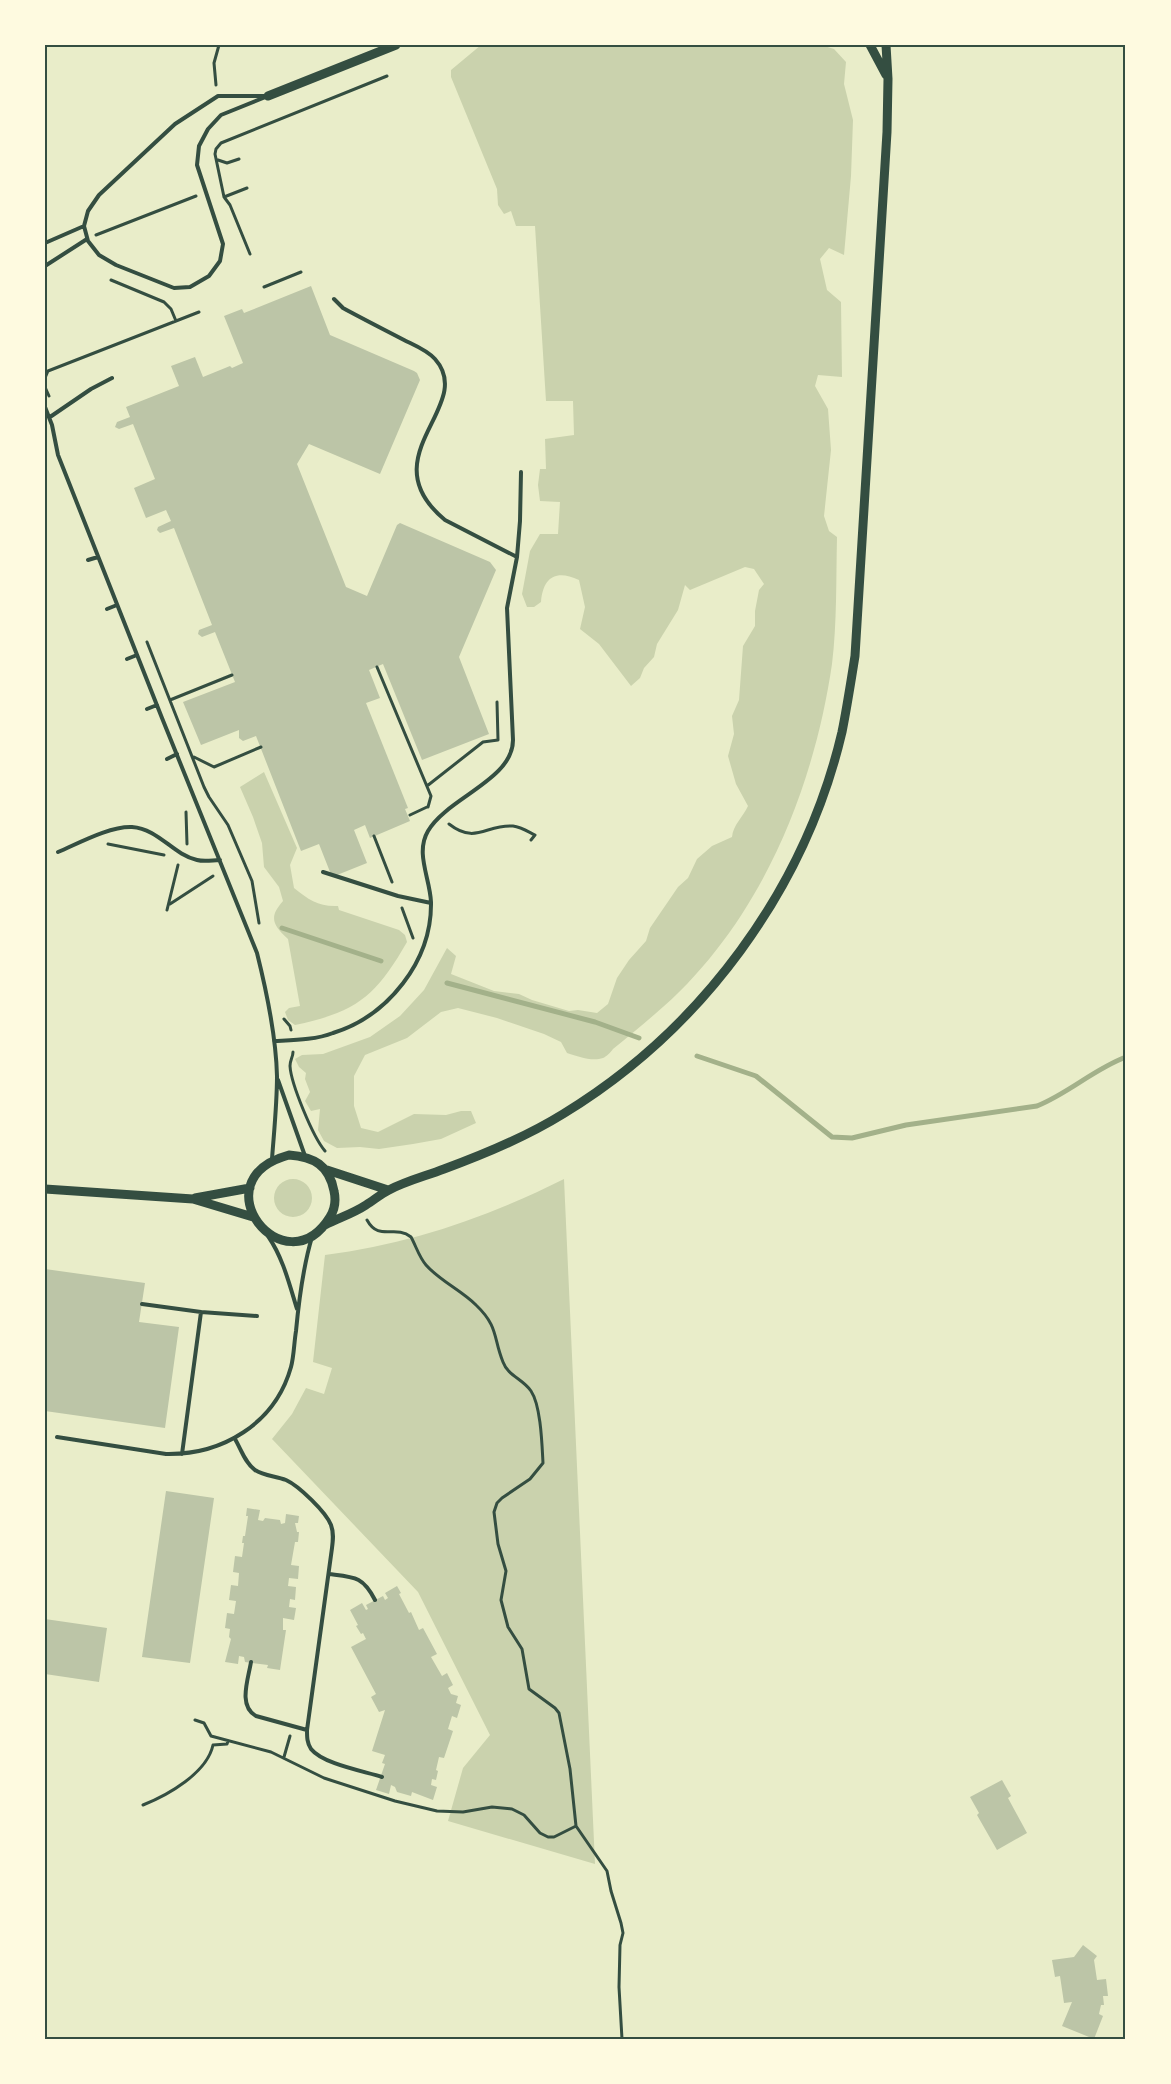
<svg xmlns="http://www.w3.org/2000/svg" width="1171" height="2084" font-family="'Varela Round',sans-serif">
  <rect width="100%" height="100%" fill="#e9edc9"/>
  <path fill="#cad2ad" d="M 481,45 L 821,45 L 834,49 L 846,62 L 844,84 L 853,120 L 851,176 L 844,255 L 829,248 L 820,259 L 827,290 L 841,302 L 842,377 L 818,375 L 815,386 L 828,409 L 831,450 L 824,516 L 829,531 L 837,537 C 836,579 837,623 832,664 C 813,794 757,928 655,1014 C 641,1026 627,1038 613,1049 C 611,1052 606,1057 603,1058 C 592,1062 577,1056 567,1053 L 561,1042 L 544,1034 L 497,1018 L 458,1008 L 441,1012 L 407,1038 L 365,1055 L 354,1076 L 354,1106 L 361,1128 L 378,1132 L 414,1114 L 446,1115 L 461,1111 L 471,1111 L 476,1123 L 441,1139 L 413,1144 L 379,1149 L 360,1147 L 337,1148 L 324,1141 L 318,1130 L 320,1109 L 311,1111 L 305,1101 L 310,1092 L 305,1079 L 306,1073 L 299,1067 L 295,1059 L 302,1055 L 323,1054 L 370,1037 L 400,1016 L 424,990 L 447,948 L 456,956 L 451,974 L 494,991 L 519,994 L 532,1000 L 569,1011 L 578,1010 L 597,1013 L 608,1004 L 617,978 L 629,960 L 646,941 L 650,928 L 678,887 L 688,878 L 697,859 L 712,846 L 732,837 C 733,825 743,817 748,806 L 736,784 L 728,756 L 734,734 L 732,716 L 739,700 L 743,646 L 755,626 L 755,611 L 759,590 L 764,584 L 754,569 L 745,567 L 690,590 L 685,585 L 678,610 L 657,644 L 654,657 L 644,668 L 640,678 L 631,686 L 599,644 L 580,629 L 585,607 L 579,580 C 556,569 543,577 541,602 L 534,607 L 527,607 L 522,594 L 530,551 L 540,534 L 558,534 L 560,502 L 540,501 L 538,485 L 540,469 L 546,469 L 545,439 L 574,435 L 573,401 L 546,401 L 535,226 L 516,226 L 511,211 L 504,214 L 498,205 L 497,189 L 451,77 L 451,70 Z
    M 264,772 L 297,848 L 290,865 L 294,888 C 309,900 319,907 338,906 L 339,910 L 399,930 L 405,935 L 407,942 C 376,996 357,1012 295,1025 L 288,1020 L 285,1012 L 289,1008 L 300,1006 L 288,939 C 272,924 269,917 283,901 L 279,887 L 264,867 L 262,843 L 253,817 L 240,787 Z
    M274 1198a19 19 0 1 1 38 0a19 19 0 1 1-38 0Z
    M 564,1179 L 595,1864 L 448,1821 L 463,1768 L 490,1735 L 418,1592 L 272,1439 L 292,1414 L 306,1388 L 324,1394 L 332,1368 L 313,1362 L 325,1255 C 410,1244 488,1217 564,1179 Z"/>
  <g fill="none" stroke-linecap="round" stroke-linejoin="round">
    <path stroke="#a3b18a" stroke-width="5" d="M 282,928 L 381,961
      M 447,983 L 595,1022 L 639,1038
      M 697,1056 L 756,1076 L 832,1137 L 852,1138 L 906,1125 L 1037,1106 C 1069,1093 1094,1069 1126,1057"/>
  </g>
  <path fill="#bcc5a7" d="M 311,286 L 330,335 L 414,371 L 417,373 L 420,380 L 380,474 L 309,444 L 297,464 L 346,587 L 367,596 L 397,525 L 400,523 L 490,562 L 496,570 L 459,657 L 489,734 L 422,760 L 383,664 L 369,670 L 380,698 L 366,703 L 408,808 L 405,809 L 410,821 L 370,838 L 365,825 L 354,830 L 367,863 L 332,877 L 319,844 L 301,851 L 256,736 L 243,741 L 239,738 L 239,730 L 201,745 L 183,702 L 235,682 L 215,632 L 202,637 L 198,634 L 199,630 L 212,625 L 174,528 L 160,533 L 157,530 L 158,527 L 171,521 L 166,510 L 146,518 L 134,488 L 155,479 L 133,424 L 119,429 L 115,427 L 117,422 L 130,417 L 126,407 L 179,386 L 171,366 L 195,357 L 203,377 L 230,366 L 232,368 L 243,363 L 224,316 L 242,309 L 244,313 Z
    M 45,1269 L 145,1283 L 139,1322 L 179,1327 L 165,1428 L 45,1411 Z
    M 166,1491 L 214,1498 L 190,1663 L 142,1657 Z
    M 247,1508 L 260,1510 L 258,1520 L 263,1521 L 265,1518 L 280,1520 L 281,1524 L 285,1523 L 286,1514 L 299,1516 L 298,1523 L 295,1523 L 297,1532 L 299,1532 L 298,1542 L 295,1542 L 291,1565 L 299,1566 L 298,1579 L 289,1578 L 288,1586 L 296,1587 L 295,1600 L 290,1599 L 289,1607 L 296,1608 L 294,1620 L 283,1618 L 283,1630 L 286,1630 L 280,1670 L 267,1668 L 268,1665 L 245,1662 L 244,1657 L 239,1656 L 238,1664 L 225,1662 L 231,1639 L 229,1637 L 230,1629 L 225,1628 L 227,1613 L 234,1614 L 236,1601 L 229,1600 L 231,1585 L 238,1586 L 239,1573 L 233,1572 L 235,1556 L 242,1557 L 244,1543 L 242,1543 L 243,1536 L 245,1536 L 248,1516 L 246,1516 Z
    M 397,1586 L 401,1593 L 399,1594 L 409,1613 L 411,1612 L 419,1630 L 423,1628 L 437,1654 L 431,1657 L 442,1676 L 447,1673 L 453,1685 L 448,1688 L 451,1694 L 458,1696 L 456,1703 L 461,1705 L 457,1718 L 452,1716 L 448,1729 L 453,1731 L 444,1758 L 439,1757 L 436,1770 L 438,1771 L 436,1780 L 432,1779 L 431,1785 L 437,1787 L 433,1800 L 412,1792 L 411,1796 L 397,1792 L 395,1787 L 391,1785 L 389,1794 L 376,1790 L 385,1764 L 382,1763 L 385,1755 L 372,1751 L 385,1710 L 379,1712 L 371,1697 L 376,1694 L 351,1647 L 366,1639 L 363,1633 L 361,1634 L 356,1626 L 358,1625 L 350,1610 L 362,1603 L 366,1610 L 368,1609 L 366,1605 L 383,1596 L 385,1600 L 388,1598 L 385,1593 Z
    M 45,1619 L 107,1628 L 99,1682 L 45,1674 Z
    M 1002,1780 L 1011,1796 L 1008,1798 L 1027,1833 L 997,1850 L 977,1815 L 979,1813 L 970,1797 Z
    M 1083,1945 L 1097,1956 L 1094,1960 L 1097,1980 L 1106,1979 L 1108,1996 L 1103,1996 L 1104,2005 L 1101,2005 L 1099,2014 L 1103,2016 L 1094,2039 L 1062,2026 L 1072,2002 L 1064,2003 L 1060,1976 L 1055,1977 L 1052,1960 L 1074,1957 Z"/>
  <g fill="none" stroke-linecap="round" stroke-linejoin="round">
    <path stroke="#344e41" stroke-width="3" d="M 216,85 L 214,63 L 219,45
      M 218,160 L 227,163 L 239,159
      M 247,188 L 224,197 L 230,205 L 250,254
      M 224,197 L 215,154 L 216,149 L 221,143 L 387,76
      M 96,235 L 196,196
      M 111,280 L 164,302 L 171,309 L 176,321
      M 264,287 L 301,272
      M 45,378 L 48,371 L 199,312
      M 45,387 L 49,396
      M 147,642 L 204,787 L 209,797 L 228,825 L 252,881 L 259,923
      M 377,667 L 431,796 L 428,807
      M 170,700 L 232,675
      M 194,757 L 214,767 L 261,747
      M 427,786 L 483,742 L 498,740 L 497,702
      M 186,812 L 187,844
      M 410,815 L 427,807
      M 449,824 C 476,845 486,824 513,826 C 521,827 527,831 535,835 L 531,840
      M 374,836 L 392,882
      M 108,844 L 164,855
      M 170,904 L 213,876
      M 402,908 L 413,938
      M 167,910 L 178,865
      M 284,1019 L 290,1026 L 291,1030
      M 293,1052 C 293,1057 290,1060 290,1066 C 291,1084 313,1137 325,1151
      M 367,1220 C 379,1242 395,1224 411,1237 C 416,1246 419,1257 426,1265 C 440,1281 461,1290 476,1305 C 499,1327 493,1338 503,1362 C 508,1376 523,1379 531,1391 C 541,1406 542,1445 543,1463 L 530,1479 L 502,1498 L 497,1503 L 494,1512 L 498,1544 L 506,1571 L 501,1600 L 508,1627 L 522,1649 L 529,1689 L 555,1708 L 559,1713 L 570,1769 L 576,1826 L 607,1871 L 611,1891 L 621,1923 L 623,1933 L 620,1945 L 619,1987 L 622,2039
      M 195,1720 L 204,1723 L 211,1736 L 271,1752 L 324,1778 L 395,1801 L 437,1811 L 463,1812 L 492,1807 L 512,1809 L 524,1815 L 540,1833 L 548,1837 L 554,1837 L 576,1826
      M 284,1757 L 290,1736
      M 143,1805 C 168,1795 207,1773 213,1745 L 227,1744 L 228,1741"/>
    <path stroke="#344e41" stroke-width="4" d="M 218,96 L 268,96 L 221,115 L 208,129 L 199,146 L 197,165 L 223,244 L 220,261 L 209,276 L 190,287 L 174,288 L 116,265 L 99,255 L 88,241 L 84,226 L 88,211 L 99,195 L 175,124 Z
      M 45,243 L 84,226
      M 45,266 L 87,239
      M 334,299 L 343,308 C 363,319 383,329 404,340 C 414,345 427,350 435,359 C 477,406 368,456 445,520 L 517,557
      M 45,407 L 52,425 L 58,455 L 162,718 L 257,953 C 267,993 276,1035 277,1076 C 277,1104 274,1132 272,1159
      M 50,417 L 91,389 L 112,378
      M 88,560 L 98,557
      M 107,609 L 117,605
      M 127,659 L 137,655
      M 147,709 L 157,705
      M 167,759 L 177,754
      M 58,852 C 79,843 110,826 132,827 C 159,829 172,854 197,860 C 205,862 213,860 220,860
      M 323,872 L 398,896 L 431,903
      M 274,1041 C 294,1040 315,1040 333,1033 C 388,1016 432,961 431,902 C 430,878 415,853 428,831 C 447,798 513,780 513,740 L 507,608 L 517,557 L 520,521 L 521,472
      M 278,1080 L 305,1156
      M 268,1236 C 283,1258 289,1283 297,1309
      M 142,1304 L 201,1312 L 182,1454
      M 201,1312 L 257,1316
      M 57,1437 L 166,1454 C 222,1455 275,1424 291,1367 C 294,1356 294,1343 296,1331 C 299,1299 303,1267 312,1237
      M 235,1439 C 241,1449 245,1463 255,1470 C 264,1476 276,1476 286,1480 C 299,1486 326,1512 331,1525 C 334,1533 333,1540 332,1548 L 307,1730 C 307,1737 307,1743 311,1749 C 323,1764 363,1771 382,1777
      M 329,1574 C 354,1577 363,1576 375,1600
      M 251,1662 C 248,1680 238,1706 256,1716 L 307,1730"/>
    <path stroke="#344e41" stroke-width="9" d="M 870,45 L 886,75
      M 268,96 L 396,45
      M 289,1155 C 314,1157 329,1165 334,1191 C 336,1200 335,1209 330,1217 C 285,1290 197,1180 289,1155 Z
      M 327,1170 L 388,1190
      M 45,1189 L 193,1199 L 253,1217
      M 195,1198 L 250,1188
      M 325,1225 C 339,1218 354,1213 366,1205 C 374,1200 381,1194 389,1190 C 406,1181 426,1176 444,1169 C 485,1154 526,1137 563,1114 C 701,1030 805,890 842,732 C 847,707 851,681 855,656 L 887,132 L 888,79 L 886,45"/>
  </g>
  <rect width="1171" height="2084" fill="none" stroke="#fefae0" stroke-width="93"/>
  <rect x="46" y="46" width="1078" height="1992" fill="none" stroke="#344e41" stroke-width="2"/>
</svg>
